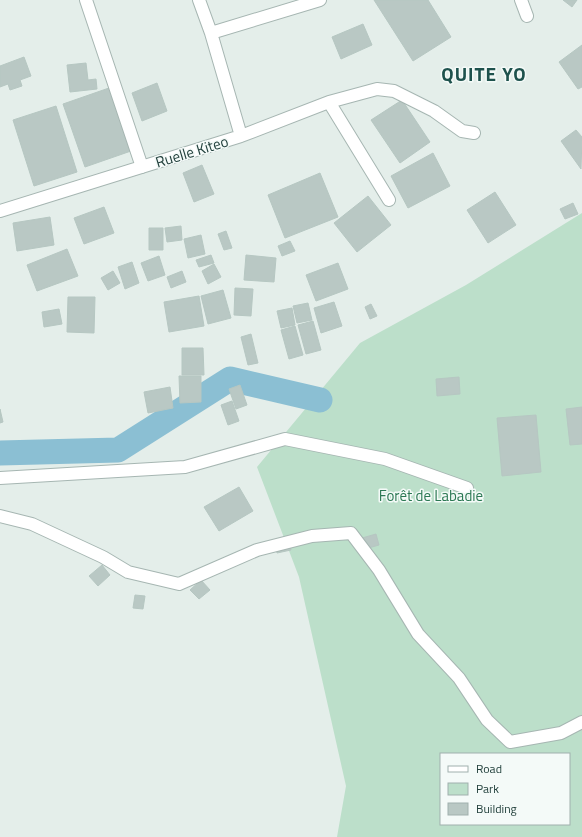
<svg xmlns="http://www.w3.org/2000/svg" width="582" height="837" font-family="'Titillium Web',sans-serif">
  <rect width="100%" height="100%" fill="#e4eeea"/>
  <path fill="#bcdfca" fill-rule="evenodd" d="M 582,213 L 582,837 L 337,837 L 346,786 L 299,577 L 257,467 L 360,343 L 466,285 ZM 441,754 L 569,754 L 569,824 L 441,824 Z"/>
  <g fill="none" stroke-linecap="round" stroke-linejoin="round">
    <path stroke="#8bbfd3" stroke-width="25" d="M 0,453 L 118,450 L 230,379 L 320,400"/>
  </g>
  <path fill="#b9c8c4" stroke="#b6c7c2" d="M 374,0 L 428,0 L 451,37 L 413,61 Z
    M 563,0 L 577,0 L 572,7 Z
    M 363,24 L 372,45 L 341,59 L 332,37 Z
    M 582,45 L 582,87 L 578,89 L 559,62 Z
    M 24,57 L 31,76 L 20,80 L 22,86 L 10,90 L 8,84 L 0,87 L 0,66 Z
    M 86,63 L 88,80 L 96,79 L 97,89 L 70,92 L 67,65 Z
    M 157,83 L 167,111 L 142,121 L 132,93 Z
    M 109,88 L 131,151 L 85,167 L 63,104 Z
    M 402,100 L 430,142 L 400,163 L 371,120 Z
    M 56,106 L 77,172 L 34,186 L 13,120 Z
    M 576,130 L 582,137 L 581,169 L 561,141 Z
    M 433,153 L 450,186 L 408,208 L 391,176 Z
    M 202,165 L 214,194 L 194,202 L 183,173 Z
    M 320,173 L 338,217 L 285,238 L 268,195 Z
    M 495,192 L 516,225 L 488,243 L 467,210 Z
    M 368,196 L 391,225 L 357,252 L 334,223 Z
    M 573,203 L 578,214 L 565,219 L 560,209 Z
    M 104,207 L 114,233 L 84,244 L 74,218 Z
    M 50,217 L 54,245 L 17,251 L 13,223 Z
    M 181,226 L 182,240 L 167,242 L 165,228 Z
    M 149,228 L 163,228 L 163,250 L 149,250 Z
    M 226,231 L 232,248 L 224,250 L 218,234 Z
    M 201,235 L 205,254 L 188,258 L 184,239 Z
    M 290,241 L 295,251 L 282,256 L 278,246 Z
    M 67,249 L 78,276 L 37,291 L 27,265 Z
    M 211,255 L 214,263 L 199,267 L 196,260 Z
    M 246,255 L 276,258 L 274,282 L 244,280 Z
    M 159,256 L 165,275 L 148,281 L 141,263 Z
    M 132,262 L 139,283 L 125,289 L 118,267 Z
    M 338,263 L 348,289 L 316,301 L 306,275 Z
    M 214,264 L 221,277 L 208,284 L 202,271 Z
    M 113,271 L 120,283 L 108,290 L 101,278 Z
    M 182,271 L 186,282 L 171,288 L 167,277 Z
    M 235,288 L 253,289 L 251,316 L 234,315 Z
    M 223,290 L 231,318 L 208,324 L 201,296 Z
    M 199,296 L 204,326 L 169,332 L 164,302 Z
    M 68,297 L 95,297 L 94,333 L 67,332 Z
    M 334,302 L 342,326 L 321,333 L 314,308 Z
    M 308,303 L 312,320 L 297,323 L 293,306 Z
    M 371,304 L 377,316 L 370,319 L 365,307 Z
    M 292,308 L 295,325 L 281,328 L 277,311 Z
    M 59,309 L 62,324 L 44,327 L 42,312 Z
    M 313,321 L 321,350 L 306,354 L 298,325 Z
    M 295,326 L 303,355 L 289,359 L 281,330 Z
    M 251,334 L 258,363 L 248,365 L 241,337 Z
    M 182,348 L 203,348 L 204,375 L 182,375 Z
    M 179,376 L 201,376 L 201,402 L 180,403 Z
    M 459,377 L 460,394 L 437,396 L 436,379 Z
    M 240,385 L 247,405 L 236,409 L 229,389 Z
    M 170,387 L 173,408 L 148,413 L 144,392 Z
    M 232,401 L 239,421 L 228,425 L 221,405 Z
    M 582,407 L 582,444 L 570,445 L 566,409 Z
    M 0,409 L 3,422 L 0,423 Z
    M 536,415 L 541,472 L 502,476 L 497,418 Z
    M 239,487 L 253,511 L 219,531 L 204,507 Z
    M 376,534 L 379,545 L 365,549 L 362,538 Z
    M 289,539 L 291,550 L 277,553 L 275,543 Z
    M 102,565 L 110,575 L 98,586 L 89,576 Z
    M 201,580 L 210,590 L 199,599 L 190,590 Z
    M 135,595 L 145,596 L 143,609 L 133,608 Z"/>
  <g fill="none" stroke-linecap="round" stroke-linejoin="round">
    <defs>
      <path id="minor" d="M 86,0 L 142,167
        M 199,0 L 211,33
        M 521,0 L 527,16
        M 329,102 L 389,200
        M 241,136 L 329,102 L 377,89 L 394,91 L 434,111 L 462,131 L 474,133
        M 0,211 L 241,136 L 211,33 L 320,0
        M 0,478 L 185,467 L 285,439 L 385,459 L 467,488
        M 0,516 L 32,524 L 103,557 L 128,572 L 179,584 L 257,550 L 312,536 L 351,533 L 379,570 L 418,634 L 459,678 L 487,720 L 510,742 L 561,733 L 582,722"/>
    </defs>
    <use href="#minor" stroke="#a6b6b2" stroke-width="14"/>
    <use href="#minor" stroke="#fff" stroke-width="12"/>
  </g>
  <g text-anchor="middle" stroke-width="3" stroke-linejoin="round" paint-order="stroke">
    <g font-size="15" fill="#22403c" stroke="#f4faf8">
      <text transform="translate(192 152) rotate(-17)" y="5">Ruelle Kiteo</text>
    </g>
    <g font-size="15" fill="#2b7853" stroke="#f4faf8">
      <text x="431" y="501">Forêt de Labadie</text>
    </g>
    <g font-size="19" font-weight="bold" letter-spacing="1" fill="#1e524d" stroke="#f4faf8">
      <text x="484" y="81">QUITE YO</text>
    </g>
  </g>
  <rect x="440" y="753" width="130" height="72" fill="#f4faf8" stroke="#a0b0ad"/>
  <rect x="448" y="766" width="20" height="6" fill="#ffffff" stroke="#a0b0ad"/>
  <text x="476" y="773" font-size="12" fill="#22403c">Road</text>
  <rect x="448" y="783" width="20" height="12" fill="#bcdfca" stroke="#a0b0ad"/>
  <text x="476" y="793" font-size="12" fill="#22403c">Park</text>
  <rect x="448" y="803" width="20" height="12" fill="#b9c8c4" stroke="#a0b0ad"/>
  <text x="476" y="813" font-size="12" fill="#22403c">Building</text>
</svg>
